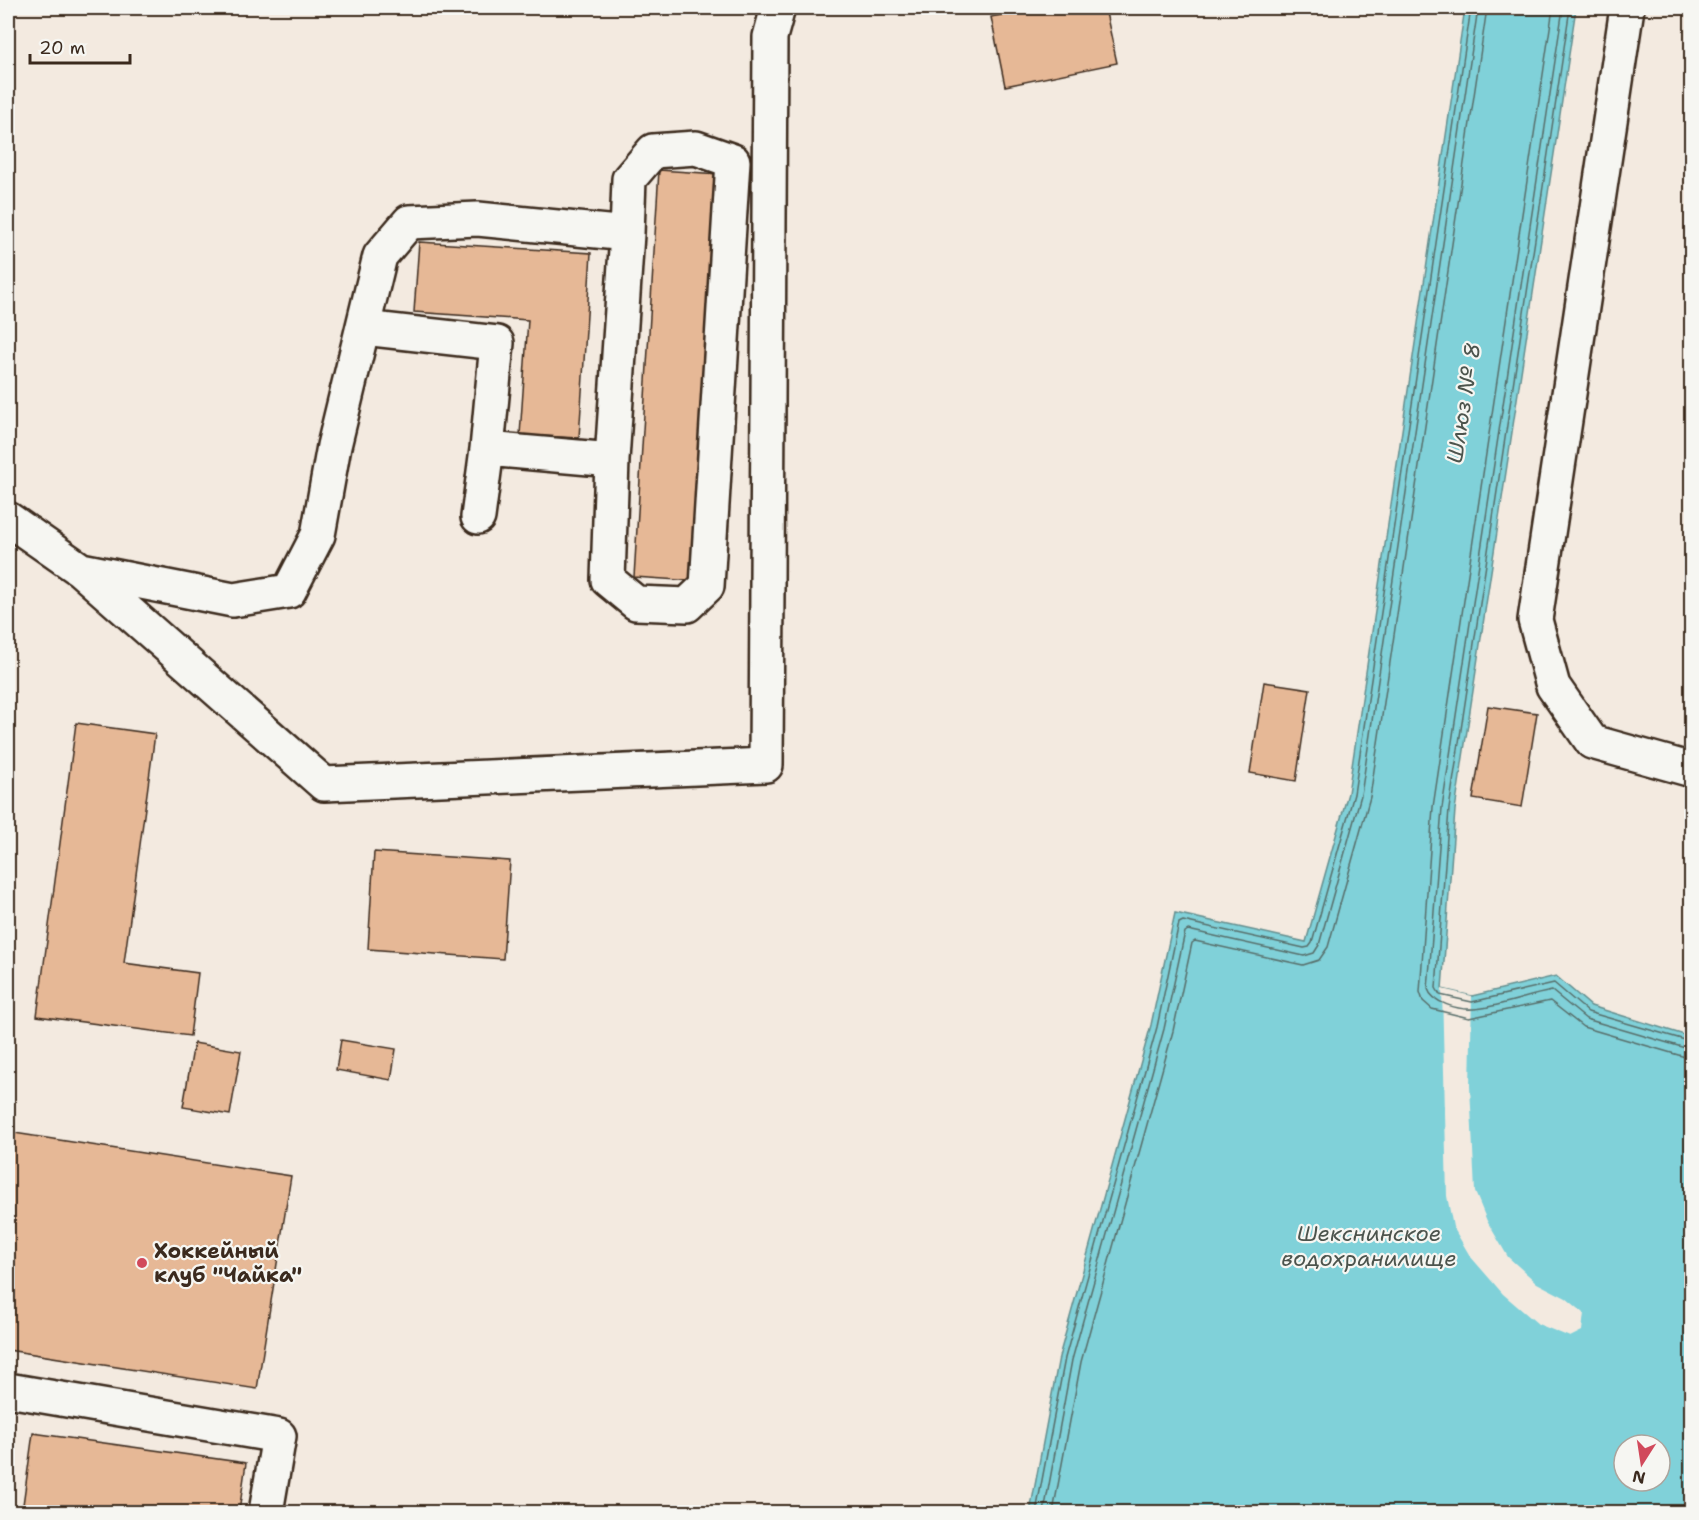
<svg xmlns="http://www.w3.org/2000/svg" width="1699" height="1520" font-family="'Shantell Sans',sans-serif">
  <rect width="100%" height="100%" fill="#f3eae0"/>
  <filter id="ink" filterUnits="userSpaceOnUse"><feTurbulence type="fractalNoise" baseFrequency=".0167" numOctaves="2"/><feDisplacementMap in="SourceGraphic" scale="12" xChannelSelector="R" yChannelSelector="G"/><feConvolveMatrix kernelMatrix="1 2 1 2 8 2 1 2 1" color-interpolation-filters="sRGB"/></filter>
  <g filter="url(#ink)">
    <path fill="#80d1d9" stroke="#648e8e" stroke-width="1.5" fill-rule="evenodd" d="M 1465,8 L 1576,8 L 1455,810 L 1442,989 L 1472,996 L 1556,976 L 1591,1006 L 1691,1037 L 1691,1512 L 1030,1512 L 1059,1357 L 1151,1025 L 1175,913 L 1306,942 L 1348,793 ZM 1624,1445 L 1660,1445 L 1660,1481 L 1624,1481 Z"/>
    <path fill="#f3eae0" d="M 1442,989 L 1472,996 L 1470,1086 L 1475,1192 L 1487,1221 L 1508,1257 L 1537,1283 L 1566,1298 L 1584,1313 L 1582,1331 L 1570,1337 L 1538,1324 L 1503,1294 L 1470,1256 L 1453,1227 L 1447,1196 Z"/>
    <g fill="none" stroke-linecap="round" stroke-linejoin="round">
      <path stroke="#576d69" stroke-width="1.5" d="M 1553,8 L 1433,807 L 1420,992 L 1423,1001 L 1432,1009 L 1469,1018 L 1550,1001 L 1583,1027 L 1692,1059
        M 1563,8 L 1442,808 L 1428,989 C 1432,1003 1459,1010 1473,1009 C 1496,1008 1528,995 1552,991 L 1586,1019 L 1692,1050
        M 1570,8 L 1449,809 L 1436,988 L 1440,995 L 1472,1002 L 1554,983 L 1588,1012 L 1692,1042
        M 1036,1512 L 1065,1358 L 1157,1027 L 1179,923 L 1183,921 L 1304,948 L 1309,947 L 1312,943 L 1354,794 L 1471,8
        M 1044,1512 L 1072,1360 L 1164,1029 L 1185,932 L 1188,930 L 1304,956 L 1314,953 L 1319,945 L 1361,795 L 1478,8
        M 1053,1512 L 1081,1362 L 1173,1031 L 1192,943 L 1195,941 L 1303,965 L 1319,960 L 1328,947 L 1370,797 L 1487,8"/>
    </g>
    <path fill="#e6b896" stroke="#3b2a1e" stroke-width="1.5" d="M 1036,8 L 1105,8 L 1117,63 L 1005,86 L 991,17 Z
      M 659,170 L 719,174 L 694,581 L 634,577 Z
      M 419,242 L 591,253 L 579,438 L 520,435 L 528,320 L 414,312 Z
      M 1264,682 L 1310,689 L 1296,781 L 1250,773 Z
      M 1488,706 L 1537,713 L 1522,807 L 1473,799 Z
      M 76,723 L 155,734 L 124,963 L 198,973 L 190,1036 L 37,1016 Z
      M 374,852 L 510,861 L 503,959 L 368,949 Z
      M 341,1040 L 396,1049 L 391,1080 L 336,1070 Z
      M 194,1043 L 241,1051 L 230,1115 L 183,1107 Z
      M 8,1132 L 291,1176 L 257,1389 L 8,1350 Z
      M 33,1433 L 246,1463 L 239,1512 L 22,1512 Z"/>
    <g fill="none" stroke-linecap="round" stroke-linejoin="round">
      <defs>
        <path id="minor" d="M 1627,8 L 1535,620 L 1553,686 L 1592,742 L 1692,770
          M 364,328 L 497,343 L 487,449
          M 478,517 L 487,449 L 612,460
          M 8,519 L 81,570 L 324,784 L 766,765 L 770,37 L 778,8
          M 81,570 L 233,600 L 289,591 L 318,535 L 334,446 L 380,256 L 409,222 L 478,219 L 627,234 L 629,179 L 653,151 L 696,148 L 733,161 L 707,586 L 687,605 L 636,603 L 608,580 L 612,460 L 627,234
          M 8,1390 L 279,1436 L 266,1512"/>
      </defs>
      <use href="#minor" stroke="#3b2a1e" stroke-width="38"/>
      <use href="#minor" stroke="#f6f6f2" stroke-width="33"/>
    </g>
  </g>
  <circle fill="#d1495b" stroke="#f6f6f2" stroke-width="2" cx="142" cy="1263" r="6"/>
  <g text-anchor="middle" stroke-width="4.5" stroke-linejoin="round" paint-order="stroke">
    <g font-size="21" font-weight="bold" fill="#3b2a1e" stroke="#f6f6f2" text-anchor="start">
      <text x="154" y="1258">Хоккейный<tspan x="154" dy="24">клуб "Чайка"</tspan></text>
    </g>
    <g font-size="22" font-style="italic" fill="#4c544d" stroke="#f6f6f2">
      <text transform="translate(1463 403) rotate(-81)" y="8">Шлюз № 8</text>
      <text x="1369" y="1241">Шекснинское<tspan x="1369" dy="25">водохранилище</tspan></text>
    </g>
  </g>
  <rect width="1699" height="1520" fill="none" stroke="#f6f6f2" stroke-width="30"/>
  <rect x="15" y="15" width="1669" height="1490" fill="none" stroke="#3b2a1e" stroke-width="2" filter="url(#ink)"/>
  <g transform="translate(1642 1463) rotate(192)"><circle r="28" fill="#f6f6f2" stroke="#aba49d" stroke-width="1.5"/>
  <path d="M0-4.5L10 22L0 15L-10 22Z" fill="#d1495b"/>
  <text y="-9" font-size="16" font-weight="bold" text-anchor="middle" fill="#3b2a1e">N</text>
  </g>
  <path d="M30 54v9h100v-9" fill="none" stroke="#3b2a1e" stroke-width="3"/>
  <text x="39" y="54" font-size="18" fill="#3b2a1e" stroke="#f6f6f2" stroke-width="4.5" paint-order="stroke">20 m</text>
</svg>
